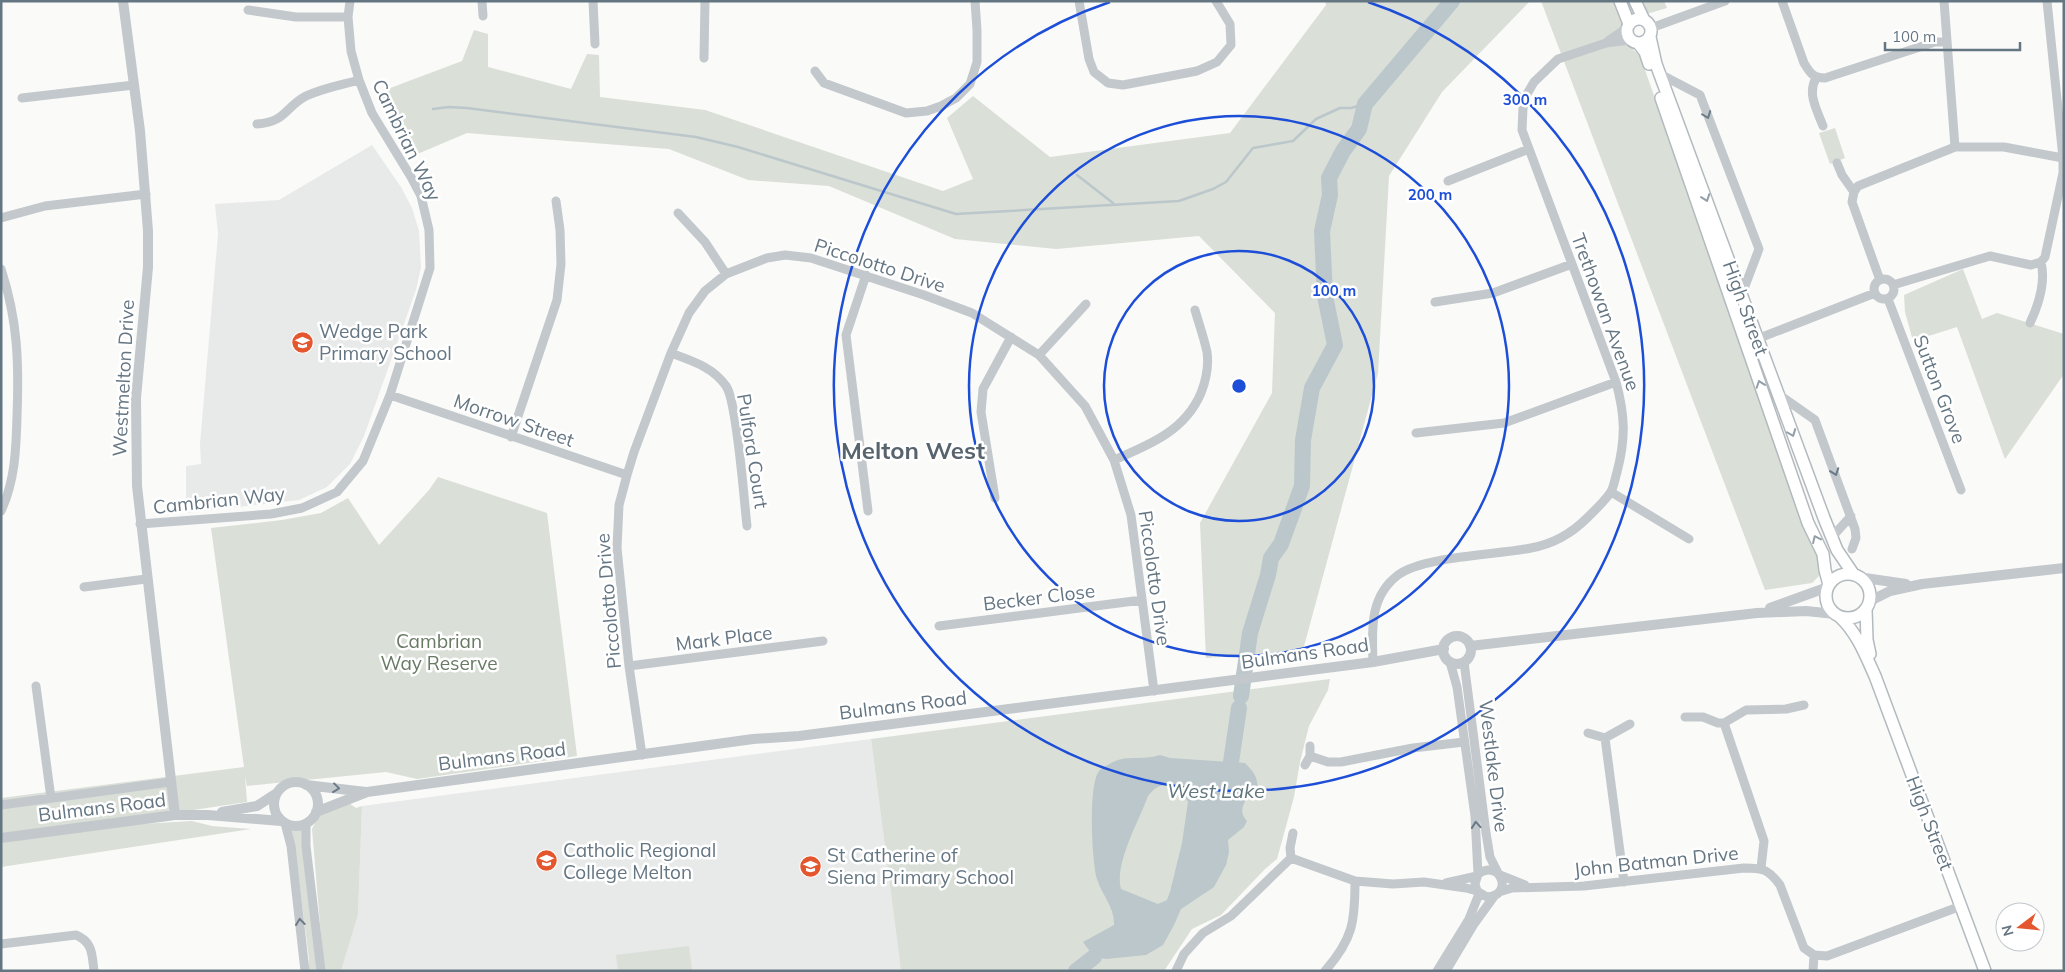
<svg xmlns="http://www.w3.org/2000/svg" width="2065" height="972" font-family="Mulish,sans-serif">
  <rect width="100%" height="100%" fill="#fafaf8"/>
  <path fill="#e8e9e9" d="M 372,145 L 401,187 L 412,208 L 419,231 L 421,267 L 416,290 L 364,436 L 350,464 L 327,487 L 299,500 L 186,513 L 186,466 L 201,464 L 200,444 L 218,234 L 215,204 L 279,200 Z
    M 871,739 L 901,971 L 341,971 L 358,915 L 362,806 Z"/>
  <path fill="#dadfd7" d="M 1325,1 L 1530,1 L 1442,92 L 1389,176 L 1378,373 L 1303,650 L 1206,658 L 1200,523 L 1272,393 L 1275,313 L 1199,236 L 1056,249 L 955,239 L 829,186 L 748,180 L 669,149 L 467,133 L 415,155 L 394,126 L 377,93 L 462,61 L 474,30 L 488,34 L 488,67 L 571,89 L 587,54 L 599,55 L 600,97 L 705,110 L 943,191 L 973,179 L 947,118 L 973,96 L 1050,157 L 1230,133 L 1326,5 Z
    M 1541,1 L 1664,1 L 1667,8 L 1650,13 L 1622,16 C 1620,36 1626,44 1640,56 L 1820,563 L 1819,576 L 1812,583 L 1765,590 Z
    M 1835,128 L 1845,158 L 1830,164 L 1819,133 Z
    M 1963,269 L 1982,319 L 1997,313 L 2064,334 L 2064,374 L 2005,459 L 1957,327 L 1913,341 L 1905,312 L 1904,295 Z
    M 438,477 L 547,513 L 577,756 L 417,779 L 386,772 L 247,786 L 245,777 L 247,802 L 73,828 L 192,821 L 212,826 L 251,829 L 1,867 L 1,798 L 244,767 L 211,528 L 282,520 L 321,513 L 348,498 L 379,545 L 429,490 Z
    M 1330,679 L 1328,690 L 1309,726 L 1300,762 L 1294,797 L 1277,859 L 1265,869 L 1221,915 L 1192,929 L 1164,971 L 901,971 L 871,739 Z
    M 342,798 L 356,808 L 362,806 L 358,915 L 341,971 L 324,971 L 312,829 L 324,805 Z
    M 289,821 L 305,821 L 317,971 L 308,971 L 309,959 L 294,841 Z
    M 689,946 L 692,971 L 618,971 L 616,955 Z"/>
  <path fill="#bbc7cb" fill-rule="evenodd" d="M 1160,755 L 1170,758 L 1245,763 C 1253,771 1259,778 1257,790 C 1246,797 1236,810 1247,821 L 1244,827 L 1228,840 L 1229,852 L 1226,865 L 1214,887 L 1181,909 L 1174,925 L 1163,945 L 1146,955 L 1106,959 L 1094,957 L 1083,942 L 1114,925 C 1115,908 1102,895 1097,879 C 1092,863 1087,778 1101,769 C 1106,766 1112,762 1118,760 C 1131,756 1146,760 1160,755 ZM 1169,784 L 1183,794 L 1188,802 L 1182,843 L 1170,892 L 1167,900 L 1158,904 L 1121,889 C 1114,864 1139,821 1148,796 C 1154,788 1159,785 1169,784 Z"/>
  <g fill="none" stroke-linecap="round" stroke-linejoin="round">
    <path stroke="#bbc7cb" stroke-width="2.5" d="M 433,109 L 449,107 L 467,108 L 696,137 L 738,147 L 956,214 L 1179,201 L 1213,189 L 1226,182 L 1253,148 L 1293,141 L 1316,119 L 1340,108 L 1351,108 L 1365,104
      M 1077,175 L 1113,203"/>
    <path stroke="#bbc7cb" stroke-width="16" d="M 1241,696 L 1250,633 L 1268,575 L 1271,558 L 1281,544 L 1302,486 L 1303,440 L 1312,388 L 1335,345 L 1325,296 L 1322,231 L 1330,195 L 1329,178 L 1343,151 L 1359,129 L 1365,104 L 1452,1
      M 1231,762 L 1239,708
      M 1076,971 L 1094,957"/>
    <defs>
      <path id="secondary" d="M 1620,1 L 1629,24
        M 1635,1 L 1644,20
        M1627 31a12 12 0 1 1 24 0a12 12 0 1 1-24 0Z
        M 1650,37 L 1656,64 L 1824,518 L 1837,550 L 1854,575
        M 1638,43 L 1645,52 L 1649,64
        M 1661,98 L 1808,523 L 1823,554 L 1825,570 L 1829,585
        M1826 596a22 22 0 1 1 44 0a22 22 0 1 1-44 0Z
        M 1866,609 L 1867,640 L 1870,654
        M 1840,617 C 1857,633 1865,654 1875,676 L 1985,971"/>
    </defs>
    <use href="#secondary" stroke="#b3babf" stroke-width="14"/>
    <path stroke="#c3c8cc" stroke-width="9" d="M 482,1 L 483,16
      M 593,1 L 595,44
      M 1079,1 L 1089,59 L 1094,72 L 1108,83 L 1123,85 L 1197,71 L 1217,62 L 1231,45 L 1230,24 L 1216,1
      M 1782,1 L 1804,63 C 1810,73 1813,78 1825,78 L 1935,42 L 1947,42
      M 1944,1 L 1955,147
      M 248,10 L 296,17 L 348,17
      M 1651,28 L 1725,1
      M 1608,41 L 1627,28
      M 704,58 L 705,1
      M 815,71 L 824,83 L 906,113 L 927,111 L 941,106 L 956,98 L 970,84 L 977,62 L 977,30 L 975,1
      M 1660,74 L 1700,95 L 1759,249 L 1742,294
      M 1816,78 C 1807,94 1817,110 1823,126
      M 22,98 L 134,85
      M 257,124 C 286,122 285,107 306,96 C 323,88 341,85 359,80
      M 1837,163 L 1842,175 L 1854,192
      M 1448,181 L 1529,149
      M 678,213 L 705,242 L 726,274
      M 1,218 L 45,206 L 146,194
      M 1,269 C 18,321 19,363 17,417 C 16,450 15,481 1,511
      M 866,275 L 846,335 L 868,511
      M1874 289a10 10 0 1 1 20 0a10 10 0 1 1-20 0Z
      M 1880,280 L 1852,202 L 1854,192 L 1858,186 L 1955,147 L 2004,147 L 2063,158
      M 1893,285 L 1990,256 L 2031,265 L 2041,262 L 2045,257 L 2063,173 L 2063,158 L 2047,1
      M 1888,299 L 1961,490
      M 1435,302 L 1493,293 L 1572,264
      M 2030,323 C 2039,304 2046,283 2041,262
      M 1757,339 L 1875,293
      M 671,353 C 692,361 713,367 726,386 C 737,401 744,501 747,526
      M 1039,355 L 1086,304
      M 1778,394 L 1815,420 L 1855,529 L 1856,538 L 1852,549
      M 390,395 L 627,475
      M 1416,433 L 1504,423 L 1616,382
      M 511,437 L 557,300 L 561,264 L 560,230 L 556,201
      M 1114,460 C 1149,445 1185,431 1201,393 C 1206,380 1209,366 1207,352 C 1204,338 1199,324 1195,310
      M 1611,492 L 1689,539
      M 995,498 L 981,412 L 983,389 L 1011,337
      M 140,524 L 271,514 L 302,508 L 337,492 L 363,461 L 390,395 L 430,268 L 429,230 L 421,196 L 411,177 L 372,113 L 359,80 L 351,51 L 348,17 L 350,1
      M 1832,537 L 1851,516
      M 84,587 L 146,579
      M 939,626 L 1142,600
      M 1373,662 C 1372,630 1369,597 1398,575 C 1423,556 1498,555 1531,548 C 1553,544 1571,534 1587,518 C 1595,510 1604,502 1610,493 C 1614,488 1615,478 1617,472 C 1626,438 1625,415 1616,382 L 1522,130 L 1523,108 L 1527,94 L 1534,82 L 1558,59 L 1606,43 L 1630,40
      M 1450,662 L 1457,687 L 1475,816 L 1478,874
      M 1464,662 L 1486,833 L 1490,857 L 1498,873
      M 629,666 L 823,641
      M 36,686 L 51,798
      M 1685,717 L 1703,717 L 1718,723 L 1724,723 L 1746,710 L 1786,709 L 1804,705
      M 1724,723 L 1764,841 L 1761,868
      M 1588,733 L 1605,738 L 1630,724
      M 1605,738 L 1624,882
      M 642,755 L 629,666 L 617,548 L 619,505 L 627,475 L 634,452 L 671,353 L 689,313 L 705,291 L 726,274 L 767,258 L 785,255 L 811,258 L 924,295 L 972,313 L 1039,355 L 1085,406 L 1114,460 L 1131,515 L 1154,691
      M 1310,756 L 1328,762 L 1341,762 L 1413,748 L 1464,742
      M 1305,765 L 1310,756 L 1310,746
      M 1,805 L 170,782
      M 285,823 L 291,846 L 305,971
      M 306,824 L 306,846 L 321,971
      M 1291,858 L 1355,881 L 1393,884 L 1424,882 L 1466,888 L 1477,891 L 1487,897 C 1514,896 1501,858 1478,874 L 1475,884 L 1477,891
      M 1500,875 L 1525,885
      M 1446,883 L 1477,876
      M 1499,892 L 1512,888 L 1584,886 L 1744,868 C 1763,868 1768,869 1780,885 L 1804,948 L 1814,955 L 1827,956 L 1961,906
      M 1,944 L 76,935 C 93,942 92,955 94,971
      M 1176,971 L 1184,954 L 1203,933 L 1231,916 L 1291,858 L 1290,848 L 1293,833
      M 1325,971 C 1353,939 1355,922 1355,881
      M 1437,971 L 1469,919 L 1479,894
      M 1446,971 L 1474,924 L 1495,895
      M 1813,971 L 1814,955"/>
    <path stroke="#c3c8cc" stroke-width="10" d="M 123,1 L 140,131 L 148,231 L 148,267 L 136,398 L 137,486 L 175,815
      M 1858,577 L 1906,584
      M 1867,607 L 1874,599 L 1890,591 L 1922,584 L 2064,568
      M 1770,608 L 1828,587
      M1443 650a14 14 0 1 1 28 0a14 14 0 1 1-28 0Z
      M 1470,646 L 1757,613 L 1806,611 L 1835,614
      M274 804a22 22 0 1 1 44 0a22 22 0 1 1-44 0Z
      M 306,785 L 366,792
      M 222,812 L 257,806 L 277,793
      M 316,812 L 367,792 L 753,739 L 799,736 L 1373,662 L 1444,649
      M 1,838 L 175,815 L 208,815 L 281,821"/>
    <use href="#secondary" stroke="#fff" stroke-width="11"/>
  </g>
  <defs><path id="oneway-chevron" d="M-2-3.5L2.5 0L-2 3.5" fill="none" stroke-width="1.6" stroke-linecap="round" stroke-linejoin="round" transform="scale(1.25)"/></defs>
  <g stroke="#6a7a87">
    <use href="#oneway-chevron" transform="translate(1707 115) rotate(69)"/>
    <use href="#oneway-chevron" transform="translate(1835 472) rotate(70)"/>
    <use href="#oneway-chevron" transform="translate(336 788) rotate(7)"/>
    <use href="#oneway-chevron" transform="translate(1476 825) rotate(-95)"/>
    <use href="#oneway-chevron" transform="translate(300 922) rotate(-97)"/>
  </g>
  <g stroke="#939fa8">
    <use href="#oneway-chevron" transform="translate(1706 198) rotate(70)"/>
    <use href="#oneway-chevron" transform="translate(1760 384) rotate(-109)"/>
    <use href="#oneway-chevron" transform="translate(1792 433) rotate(69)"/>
    <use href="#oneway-chevron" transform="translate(1816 539) rotate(-115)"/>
  </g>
  <g fill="none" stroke="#1d4ed8" stroke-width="2.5">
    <circle cx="1239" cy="386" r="135"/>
    <circle cx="1239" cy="386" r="270"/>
    <path d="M1368 2A405 405 0 1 1 1110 2"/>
  </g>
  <defs>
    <symbol id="school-disc" viewBox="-11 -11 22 22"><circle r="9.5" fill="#e4572e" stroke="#fff"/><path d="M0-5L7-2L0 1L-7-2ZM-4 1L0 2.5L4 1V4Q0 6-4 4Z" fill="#fff"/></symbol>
  </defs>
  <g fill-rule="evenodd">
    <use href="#school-disc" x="290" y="330" width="25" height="25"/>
    <use href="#school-disc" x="534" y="848" width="25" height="25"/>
    <use href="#school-disc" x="798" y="854" width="25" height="25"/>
  </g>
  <g text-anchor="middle" stroke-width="5" stroke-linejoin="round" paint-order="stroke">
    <g font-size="19" fill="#657683" stroke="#fff">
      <text transform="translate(407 140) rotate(64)" y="7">Cambrian Way</text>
      <text transform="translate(880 265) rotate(18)" y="7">Piccolotto Drive</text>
      <text transform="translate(1746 308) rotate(70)" y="7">High Street</text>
      <text transform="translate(1606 312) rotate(70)" y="7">Trethowan Avenue</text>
      <text transform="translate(123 378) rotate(-87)" y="7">Westmelton Drive</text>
      <text transform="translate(1940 389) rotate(69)" y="7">Sutton Grove</text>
      <text transform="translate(514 420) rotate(19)" y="7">Morrow Street</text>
      <text transform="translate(753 451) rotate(81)" y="7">Pulford Court</text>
      <text transform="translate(219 500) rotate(-6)" y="7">Cambrian Way</text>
      <text transform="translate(1155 578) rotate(82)" y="7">Piccolotto Drive</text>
      <text transform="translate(1039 597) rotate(-7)" y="7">Becker Close</text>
      <text transform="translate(608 601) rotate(-95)" y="7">Piccolotto Drive</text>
      <text transform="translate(724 638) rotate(-7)" y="7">Mark Place</text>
      <text transform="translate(1305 653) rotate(-8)" y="7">Bulmans Road</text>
      <text transform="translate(903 705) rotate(-7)" y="7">Bulmans Road</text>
      <text transform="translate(502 756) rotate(-7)" y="7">Bulmans Road</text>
      <text transform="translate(1494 766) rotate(83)" y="7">Westlake Drive</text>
      <text transform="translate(102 807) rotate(-7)" y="7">Bulmans Road</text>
      <text transform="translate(1930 823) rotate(69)" y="7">High Street</text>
      <text transform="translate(1656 861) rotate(-6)" y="7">John Batman Drive</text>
    </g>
    <g font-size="19" fill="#657683" stroke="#fff" text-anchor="start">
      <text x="319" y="338">Wedge Park<tspan x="319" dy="22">Primary School</tspan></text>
      <text x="563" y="857">Catholic Regional<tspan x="563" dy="22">College Melton</tspan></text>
      <text x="827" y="862">St Catherine of<tspan x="827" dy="22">Siena Primary School</tspan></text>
    </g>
    <g font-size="19" fill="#687a64" stroke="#fff">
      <text x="439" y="648">Cambrian<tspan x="439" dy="22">Way Reserve</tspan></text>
    </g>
    <g font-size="20" font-style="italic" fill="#60757c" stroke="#fff">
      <text x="1216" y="798">West Lake</text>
    </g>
    <g font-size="24" font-weight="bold" fill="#57646e" stroke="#fff">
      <text x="913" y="459">Melton West</text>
    </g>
  </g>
  <circle cx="1239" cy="386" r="8" fill="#1d4ed8" stroke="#fff" stroke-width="2.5"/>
  <g font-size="15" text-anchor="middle" font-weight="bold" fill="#1d4ed8" stroke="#fff" stroke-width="5" stroke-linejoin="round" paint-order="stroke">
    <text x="1525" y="105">300 m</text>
    <text x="1430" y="200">200 m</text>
    <text x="1334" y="296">100 m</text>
  </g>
  <rect width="2065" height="972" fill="none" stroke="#657683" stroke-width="5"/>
  <g transform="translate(2020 927) rotate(254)"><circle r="24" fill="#ffffff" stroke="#c1c8cd"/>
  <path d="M0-4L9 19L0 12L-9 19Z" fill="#e4572e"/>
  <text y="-8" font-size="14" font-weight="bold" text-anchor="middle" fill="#657683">N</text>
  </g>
  <path d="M1885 42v8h135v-8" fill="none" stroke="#657683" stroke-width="2.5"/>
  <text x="1892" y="42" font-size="15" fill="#657683" stroke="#ffffff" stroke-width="4" paint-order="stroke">100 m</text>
</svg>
